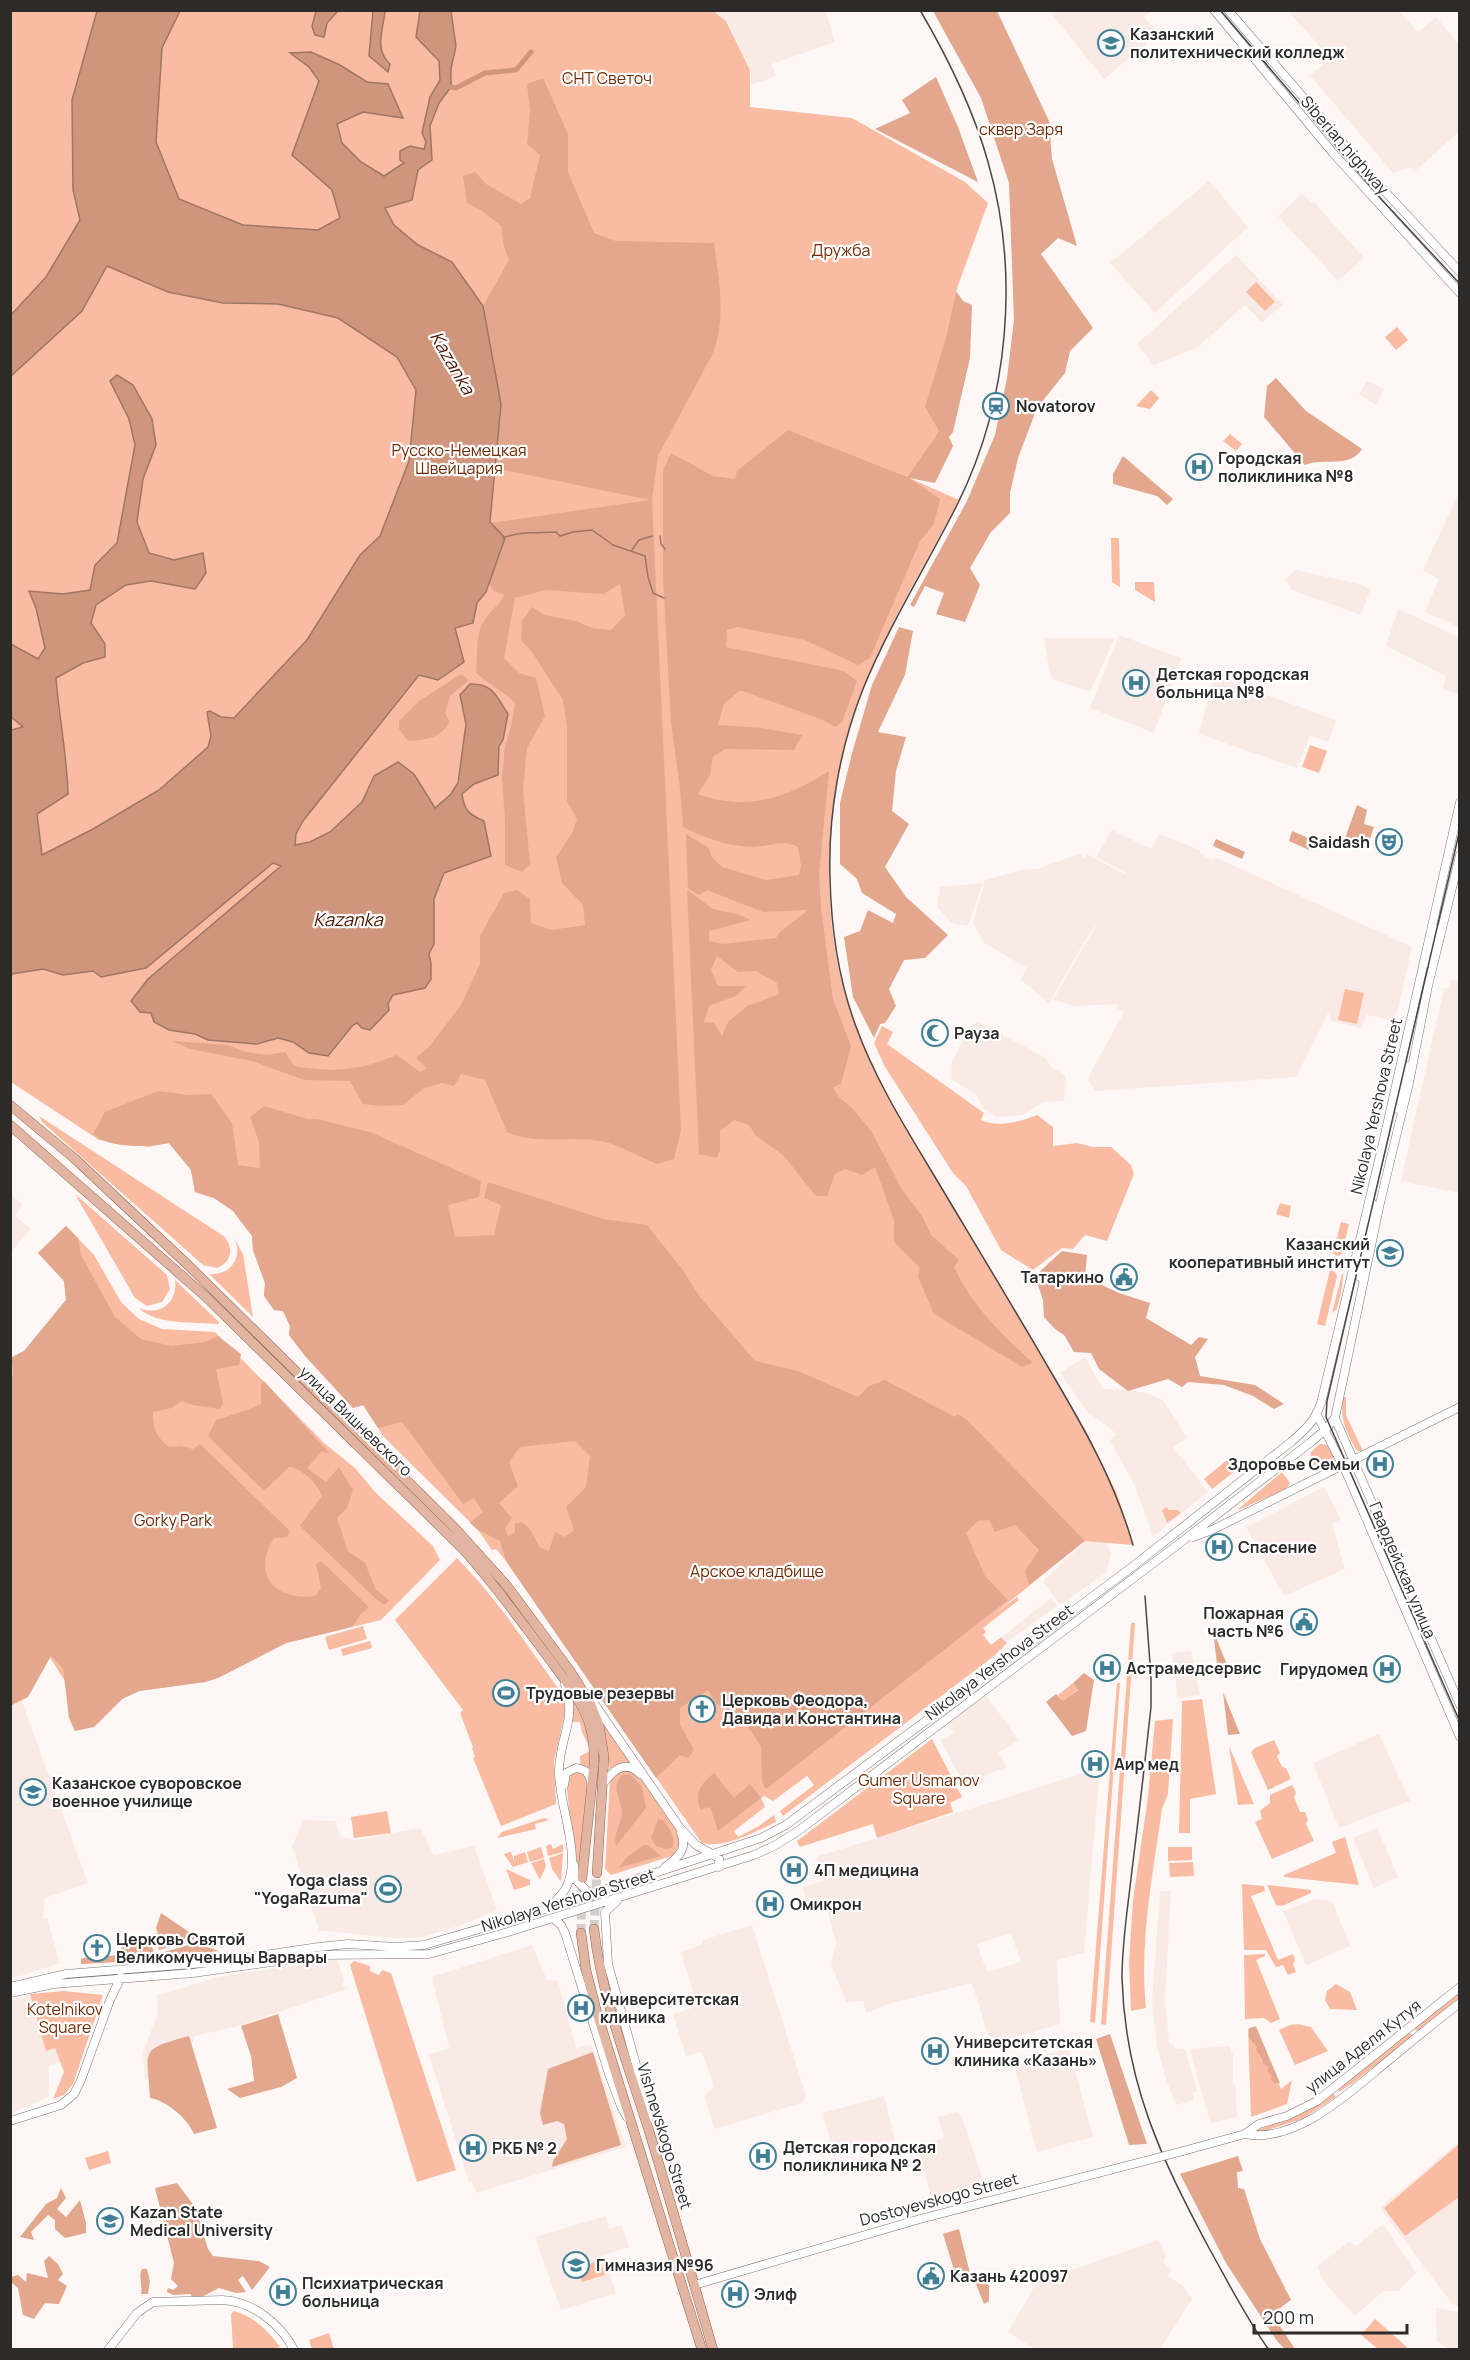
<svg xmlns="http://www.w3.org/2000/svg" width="1470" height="2360" font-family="Manrope,sans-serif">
  <rect width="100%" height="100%" fill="#fef7f5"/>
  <path fill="#f9eae5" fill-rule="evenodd" d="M 1054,10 L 1148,11 L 1150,12 L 1144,17 L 1158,34 L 1104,79 L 1051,13 Z
    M 715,11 L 826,11 L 835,42 L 772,64 L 776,76 L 751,85 L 751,71 L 727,21 Z
    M 1293,11 L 1399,11 L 1418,32 L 1436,17 L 1459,44 L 1459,132 L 1416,170 L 1412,167 L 1393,173 L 1310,75 L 1330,58 L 1290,13 Z
    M 1209,181 L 1248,227 L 1155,313 L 1110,263 Z
    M 1302,193 L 1311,203 L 1314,202 L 1364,258 L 1338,281 L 1278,216 Z
    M 1236,255 L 1283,305 L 1262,322 L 1245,305 L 1198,347 L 1154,365 L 1137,344 Z
    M 1367,381 L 1384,389 L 1376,405 L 1359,394 Z
    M 1458,495 L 1460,496 L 1459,627 L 1425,612 L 1439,579 L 1423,570 Z
    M 1296,570 L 1363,585 L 1370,590 L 1361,615 L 1292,590 L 1285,579 Z
    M 1398,609 L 1459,637 L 1459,695 L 1443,689 L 1446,676 L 1386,646 Z
    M 1119,635 L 1181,658 L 1154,733 L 1090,708 Z
    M 1044,638 L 1115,638 L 1090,692 L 1051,679 Z
    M 1214,676 L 1336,720 L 1328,742 L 1310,736 L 1297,768 L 1199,734 Z
    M 1112,830 L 1151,849 L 1159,834 L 1200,850 L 1200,854 L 1212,860 L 1217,858 L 1412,947 L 1395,1021 L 1367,1015 L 1361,1028 L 1331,1021 L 1329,1011 L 1296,1077 L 1096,1091 L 1088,1081 L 1090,1074 L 1124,1012 L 1117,1008 L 1116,1004 L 1076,1006 L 1053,1000 L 1100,919 L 1086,939 L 1049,1003 L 1021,980 L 1027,968 L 984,943 L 973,923 L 985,880 L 1021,870 L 1037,869 L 1079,854 L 1085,858 L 1087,854 L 1126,875 L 1124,880 L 1127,873 L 1096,857 Z
    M 983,883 L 968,926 L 952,923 L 937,907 L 940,887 Z
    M 1451,979 L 1460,981 L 1459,1193 L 1401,1181 L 1444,988 L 1449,988 Z
    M 978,1022 L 1046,1058 L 1051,1067 L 1066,1076 L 1064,1101 L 1043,1102 L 1023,1115 L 997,1117 L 983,1108 L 976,1094 L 951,1079 L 952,1061 L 969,1030 Z
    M 11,1194 L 23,1205 L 15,1216 L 31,1229 L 11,1252 Z
    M 1085,1357 L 1103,1389 L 1130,1390 L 1146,1393 L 1163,1400 L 1187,1438 L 1173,1447 L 1208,1492 L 1152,1537 L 1149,1524 L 1134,1484 L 1110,1440 L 1117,1434 L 1088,1412 L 1060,1373 Z
    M 969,1421 L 1104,1538 L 1111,1553 L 1107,1572 L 1060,1605 L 1044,1582 L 1045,1579 L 1085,1542 Z
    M 1324,1487 L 1341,1519 L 1332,1524 L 1345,1569 L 1284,1596 L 1246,1527 Z
    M 1051,1598 L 1057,1606 L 1007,1642 L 1002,1637 Z
    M 1191,1651 L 1200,1695 L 1178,1698 L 1172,1653 Z
    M 985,1694 L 1019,1740 L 998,1753 L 1007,1767 L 986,1775 L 982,1782 L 967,1789 L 940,1740 L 954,1733 L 947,1724 Z
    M 21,1699 L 88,1883 L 45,1898 L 43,1919 L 47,1918 L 60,1963 L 11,1979 L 10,1702 Z
    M 1379,1734 L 1410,1801 L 1339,1828 L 1313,1763 Z
    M 1100,1768 L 1084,1953 L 1057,1960 L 1060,2024 L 991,2044 L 972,1983 L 888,2004 L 866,2013 L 863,2001 L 846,2002 L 831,1964 L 836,1943 L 827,1908 L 809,1912 L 803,1887 L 824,1881 L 816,1857 ZM 1011,1933 L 1021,1962 L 987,1972 L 977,1944 Z
    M 304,1820 L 336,1821 L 340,1836 L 356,1840 L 420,1828 L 434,1855 L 474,1846 L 497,1910 L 462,1925 L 418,1938 L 389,1938 L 319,1930 L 292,1846 Z
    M 1377,1828 L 1398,1877 L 1374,1888 L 1353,1838 Z
    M 1160,1891 L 1171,1891 L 1165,1999 L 1169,2043 L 1174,2046 L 1175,2049 L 1185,2049 L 1197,2091 L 1192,2093 L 1194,2100 L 1176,2105 L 1166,2079 L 1157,2047 L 1152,2000 Z
    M 1316,1899 L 1332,1901 L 1350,1946 L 1306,1965 L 1283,1911 Z
    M 752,1925 L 806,2096 L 802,2103 L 714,2129 L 705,2096 L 714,2086 L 702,2052 L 686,2056 L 673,2014 L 698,2006 L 681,1953 L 703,1944 L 703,1940 Z
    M 532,1945 L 547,1980 L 558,1981 L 576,2048 L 591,2044 L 626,2147 L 476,2193 L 472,2181 L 469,2182 L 429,2055 L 449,2048 L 432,1977 Z
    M 330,1960 L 336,1960 L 339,1964 L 344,1980 L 342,1986 L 347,1989 L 238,2026 L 195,2036 L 192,2044 L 174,2055 L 145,2080 L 143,2052 L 158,2013 L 156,1996 L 218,1977 Z
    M 30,1994 L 46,2050 L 55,2048 L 60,2062 L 49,2066 L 49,2097 L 11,2113 L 11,2000 Z
    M 1230,2046 L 1231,2053 L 1233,2054 L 1233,2084 L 1235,2084 L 1237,2117 L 1210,2123 L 1190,2049 Z
    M 1069,2048 L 1093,2137 L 1037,2152 L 1014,2063 Z
    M 884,2096 L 895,2140 L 834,2156 L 823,2113 Z
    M 957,2112 L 961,2115 L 985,2185 L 932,2200 L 917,2146 L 944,2138 L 938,2117 Z
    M 1459,2142 L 1459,2306 L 1453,2305 L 1380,2208 Z
    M 606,2216 L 609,2229 L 622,2225 L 629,2247 L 604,2255 L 616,2293 L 561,2310 L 535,2237 Z
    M 1383,2224 L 1416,2273 L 1398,2291 L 1383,2291 L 1355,2316 L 1324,2282 L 1317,2266 L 1349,2242 L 1356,2246 Z
    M 1158,2240 L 1166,2256 L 1163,2262 L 1172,2270 L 1168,2276 L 1184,2287 L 1192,2299 L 1160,2349 L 1035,2349 L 1008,2332 L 1037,2282 Z
    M 1436,2308 L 1459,2312 L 1459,2349 L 1448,2349 L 1437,2341 Z"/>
  <path fill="#f9bca2" d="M 10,11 L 714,11 L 726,21 L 750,70 L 750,107 L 852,118 L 965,182 L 988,203 L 956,291 L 945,341 L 939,431 L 907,477 L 959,500 C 926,563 888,625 862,691 C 828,779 818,898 844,990 C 855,1027 870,1061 887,1095 L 1086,1431 L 1117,1494 L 1133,1545 L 1084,1541 L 992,1616 L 1017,1597 L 1019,1600 L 983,1628 L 986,1632 L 983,1635 L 991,1645 L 1001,1637 L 1007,1643 L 994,1656 L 783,1816 L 780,1811 L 814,1785 L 807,1776 L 773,1801 L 764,1796 L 761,1798 L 765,1807 L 734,1831 L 738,1837 L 759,1826 L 774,1815 L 776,1822 C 757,1831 720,1851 701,1842 L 506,1561 L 496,1549 L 492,1550 L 478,1530 L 383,1436 L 364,1405 L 353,1408 L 306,1357 L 289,1335 L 290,1326 L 283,1311 L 274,1310 L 264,1296 L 265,1283 L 253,1250 L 252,1236 L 233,1211 L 214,1198 L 195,1192 L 191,1170 L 169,1143 L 149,1147 L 99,1140 L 11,1082 Z
    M 1256,282 L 1275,302 L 1265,311 L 1246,292 Z
    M 1397,327 L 1408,340 L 1396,350 L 1385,337 Z
    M 1151,390 L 1159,398 L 1150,409 L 1136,406 Z
    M 1230,434 L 1242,444 L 1236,451 L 1223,441 Z
    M 1111,538 L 1119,538 L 1120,587 L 1112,582 Z
    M 1135,582 L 1154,582 L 1155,602 L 1135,590 Z
    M 1310,745 L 1327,751 L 1319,773 L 1302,767 Z
    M 1345,989 L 1364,993 L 1357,1024 L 1338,1020 Z
    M 882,1026 L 893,1032 L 887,1044 L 984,1113 L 981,1120 C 999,1128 1019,1122 1037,1115 L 1053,1127 L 1053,1146 L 1077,1143 L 1093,1147 L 1111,1147 L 1131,1165 L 1134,1174 L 1107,1241 L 1085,1235 L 1073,1249 L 1062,1248 L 1033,1270 L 1001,1250 L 966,1186 L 953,1173 L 885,1067 L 874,1043 Z
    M 39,1116 L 225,1237 C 234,1250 231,1262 217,1268 L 203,1265 L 42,1122 Z
    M 75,1194 L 167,1275 L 170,1289 L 162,1302 L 147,1306 L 135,1298 Z
    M 1280,1203 L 1291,1206 L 1289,1218 L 1276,1214 Z
    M 1341,1222 L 1349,1224 L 1342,1253 L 1339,1256 L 1333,1254 Z
    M 66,1226 L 94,1255 L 121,1302 L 139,1319 L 162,1329 L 215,1332 L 324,1443 L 355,1468 L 376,1493 L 433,1546 L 440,1560 L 381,1620 L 286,1643 L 218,1678 L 205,1682 L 139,1691 L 122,1699 L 94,1727 L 11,1596 L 10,1358 L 24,1351 L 66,1300 L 64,1281 L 38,1253 Z
    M 234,1238 L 243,1254 L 253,1317 L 209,1274 C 230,1276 244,1257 234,1238 Z
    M 1330,1270 L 1335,1272 L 1337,1276 L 1325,1326 L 1317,1324 Z
    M 1342,1274 L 1343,1274 C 1343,1286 1340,1297 1337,1309 L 1332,1313 Z
    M 175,1280 L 219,1322 L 218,1324 C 195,1322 155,1325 139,1308 C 160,1317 178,1302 175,1280 Z
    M 1343,1397 L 1346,1397 L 1346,1415 L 1363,1451 L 1358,1451 L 1355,1448 C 1345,1428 1340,1419 1343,1397 Z
    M 1320,1444 C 1330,1443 1336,1454 1335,1462 L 1317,1472 L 1310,1453 Z
    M 1232,1456 L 1240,1467 L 1212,1489 L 1204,1479 Z
    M 1282,1472 L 1290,1483 L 1286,1489 L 1236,1511 Z
    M 1167,1507 L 1168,1510 L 1178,1510 L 1181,1513 L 1167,1523 L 1162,1510 Z
    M 457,1558 L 481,1584 L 505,1614 L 563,1695 L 566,1709 L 554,1761 L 556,1804 L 501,1826 L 473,1758 L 475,1757 L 472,1748 L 473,1747 L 460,1713 L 463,1710 L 395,1620 Z
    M 1131,1623 L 1135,1623 L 1106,2025 L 1101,2024 Z
    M 363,1626 L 367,1639 L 329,1650 L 325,1637 Z
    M 370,1641 L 372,1648 L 343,1656 L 341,1649 Z
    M 1073,1683 L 1078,1689 L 1063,1702 L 1058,1695 Z
    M 1117,1683 L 1120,1683 L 1095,2023 L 1090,2022 Z
    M 1202,1699 L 1216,1794 L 1190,1799 L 1190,1833 L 1179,1833 L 1182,1701 Z
    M 572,1700 C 586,1722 592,1745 592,1771 L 567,1770 L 571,1766 L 580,1764 L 580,1756 L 591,1751 L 582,1732 L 580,1722 L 571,1722 Z
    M 601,1716 L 637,1768 L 610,1771 Z
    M 1173,1719 L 1168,1794 L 1162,1809 C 1153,1874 1139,1942 1146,2008 L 1131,2011 L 1129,1962 L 1133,1900 L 1148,1797 L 1155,1721 Z
    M 932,1739 L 962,1797 L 950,1803 L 953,1812 L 877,1838 L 873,1824 L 800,1847 L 797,1841 Z
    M 1274,1740 L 1280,1753 L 1277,1756 L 1282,1767 L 1286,1768 L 1291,1779 L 1268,1790 L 1251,1752 L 1255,1748 Z
    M 1229,1746 L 1254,1804 L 1238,1805 Z
    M 621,1769 L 638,1774 L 676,1829 L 682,1844 L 675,1855 L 611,1875 L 605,1869 L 610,1780 Z
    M 581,1771 L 588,1778 L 577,1879 L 566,1782 L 568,1774 Z
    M 1292,1785 L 1296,1793 L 1294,1797 L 1300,1812 L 1305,1812 L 1308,1820 L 1306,1824 L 1314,1841 L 1272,1859 L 1255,1822 L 1262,1819 L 1260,1811 L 1270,1803 L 1270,1795 Z
    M 387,1811 L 391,1833 L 354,1838 L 351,1817 Z
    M 544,1818 L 549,1820 L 535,1824 L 536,1829 L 497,1838 L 502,1832 Z
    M 1345,1837 L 1359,1885 L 1284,1877 L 1284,1875 L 1336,1853 L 1332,1842 Z
    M 551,1844 L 553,1849 L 563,1844 L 563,1852 L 548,1856 L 546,1846 Z
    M 541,1847 L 544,1858 L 530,1862 L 527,1852 Z
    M 1168,1847 L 1192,1847 L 1192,1860 L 1168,1861 Z
    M 511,1852 L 514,1861 L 514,1856 L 525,1852 L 528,1862 L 513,1867 L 504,1854 Z
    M 563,1853 L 561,1882 L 552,1869 L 549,1858 Z
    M 544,1859 L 546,1866 L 540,1880 L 531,1863 Z
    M 1193,1862 L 1194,1876 L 1170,1877 L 1169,1863 Z
    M 506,1869 L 530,1880 L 530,1885 L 514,1890 Z
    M 1242,1884 L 1264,1886 L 1265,1891 L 1251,1896 L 1278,1960 L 1293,1954 L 1295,1960 L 1293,1964 L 1296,1972 L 1288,1975 L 1283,1965 L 1276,1967 L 1266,1950 L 1244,1950 Z
    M 1267,1885 L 1311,1890 L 1311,1893 L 1282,1906 L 1276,1905 Z
    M 1265,1954 L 1265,1956 L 1256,1960 L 1280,2019 L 1271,2023 L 1264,2018 L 1245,2019 L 1244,1955 Z
    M 354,1961 L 370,1966 L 370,1971 L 379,1975 L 382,1970 L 391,1973 L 456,2170 L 417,2182 L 350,1965 Z
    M 1336,1984 L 1350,1992 L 1357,2010 L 1330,2009 L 1325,2000 L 1327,1991 Z
    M 64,1991 L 103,1995 L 73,2084 L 64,2095 L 53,2099 L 64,2072 L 55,2048 L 46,2051 L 30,1994 Z
    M 1459,1992 L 1459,1998 L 1418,2032 L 1414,2028 Z
    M 1298,2024 L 1311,2027 L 1328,2051 L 1295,2065 L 1279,2030 L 1290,2025 Z
    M 1256,2026 L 1281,2089 L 1292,2080 L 1287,2104 L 1251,2117 L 1248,2029 Z
    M 1409,2032 L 1413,2036 L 1353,2083 L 1339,2092 L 1338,2089 Z
    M 1333,2093 L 1336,2097 L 1302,2119 L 1258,2133 L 1255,2131 L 1300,2114 Z
    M 1459,2144 L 1459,2197 L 1405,2236 L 1384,2208 Z
    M 108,2151 L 111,2163 L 89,2170 L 85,2158 Z
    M 600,2260 L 605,2275 L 582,2282 L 578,2268 Z
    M 234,2311 C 254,2317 268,2330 280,2347 L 272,2349 L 233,2349 L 231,2314 Z
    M 1375,2319 L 1407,2347 L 1405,2349 L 1378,2349 L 1361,2335 Z
    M 329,2333 L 334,2349 L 312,2349 L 309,2340 Z"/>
  <path fill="#e2a78d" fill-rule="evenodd" d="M 933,11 L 997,11 L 1049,121 L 1052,159 L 1077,246 L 1058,238 L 1041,254 L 1093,328 L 1070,351 L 1065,373 L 1037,408 L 1018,458 L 1010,493 L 1010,513 L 991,532 L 970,568 L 980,585 L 965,622 L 936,614 L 944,593 L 925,586 L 914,607 L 910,605 L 967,501 L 995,435 L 1007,378 L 1014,320 L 1009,183 L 981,98 Z
    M 936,77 L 958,127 L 978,182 L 875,129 L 910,113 L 902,100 Z
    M 543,78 L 568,134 L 568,172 L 594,233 L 616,241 L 714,243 C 719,281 727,319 712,355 L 658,456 L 652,500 L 681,1130 L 674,1159 L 657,1164 C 640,1157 622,1147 605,1142 C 573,1134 537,1146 507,1132 L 485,1080 L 461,1074 L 454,1086 L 442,1083 L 424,1088 L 403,1105 L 381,1106 L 363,1104 L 350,1081 L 304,1080 L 252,1061 L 190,1049 L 172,1041 L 228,1045 L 245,1052 L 267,1055 L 285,1052 L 294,1066 C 336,1073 357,1071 397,1055 L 420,1072 L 427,1068 L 416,1058 L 429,1047 L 461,1005 L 480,964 L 480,936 L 504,893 L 517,890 L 530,899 L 531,923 L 551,930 L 585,925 L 583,905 L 562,883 L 556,857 L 572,833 L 577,819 L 567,801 L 567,727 L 563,700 L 532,652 L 521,640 L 522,621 L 532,607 L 545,615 L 576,621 L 592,628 L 611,630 L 625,615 L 620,584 L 603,594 L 546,590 L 515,598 L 504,658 L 519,673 L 536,678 L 545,716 L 527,748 L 523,790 L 530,864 L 522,872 L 505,865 L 505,820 L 502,777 L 505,746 L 511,727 L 515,703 C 503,691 489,684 476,673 C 478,657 475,634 484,621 C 490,611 499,605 505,595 L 493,591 L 489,583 L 504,538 L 490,523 L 650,500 L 495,468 L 500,402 L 483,306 L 509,260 L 504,247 L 501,226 L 481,210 L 467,203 L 463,176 L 475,172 L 486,184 L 521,204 L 530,198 L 540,155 L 527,144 L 530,111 L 527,84 Z
    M 956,291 L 963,301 L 972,305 L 970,358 L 953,432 L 949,437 L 953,446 L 935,483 L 909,478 L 940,499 L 934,524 L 920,541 L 870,658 L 858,665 L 805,640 L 737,627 L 727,630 L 726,647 L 844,671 L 857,681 L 842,722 L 835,727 L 823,720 L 740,690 L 724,704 L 718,725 L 762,728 L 802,735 L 794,750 L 725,749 L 713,757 L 710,775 L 698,794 C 748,812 786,798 829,771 L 819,874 L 821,908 L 833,999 L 851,1046 L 841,1084 L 833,1087 L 838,1096 L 854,1110 L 872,1132 L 901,1188 L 922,1216 L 931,1235 L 959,1260 L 954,1267 C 972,1306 1001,1334 1033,1363 L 1022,1367 L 934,1314 L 918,1277 L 920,1268 L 894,1242 L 894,1220 L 875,1167 L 862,1175 L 845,1169 L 835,1174 L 827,1196 L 816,1196 L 783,1155 L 756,1136 L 749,1125 L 734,1120 L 720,1131 L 720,1150 L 717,1158 L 699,1154 L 687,890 L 713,909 L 737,914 L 751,920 L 709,931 L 709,941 L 723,944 L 776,938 L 779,933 L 808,910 L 763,912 L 707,890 L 699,895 L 688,888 L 686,834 L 708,847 L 712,857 L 722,867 L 766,880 L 799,875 L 801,866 L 798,847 C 780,838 771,847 752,847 C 727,846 705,838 683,827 L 680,788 L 671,723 L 663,577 L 663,470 L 671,453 L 713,476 L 735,479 L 737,471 L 788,430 L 907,477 L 939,431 L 925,407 L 945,341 ZM 717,956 L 738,972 L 756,971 L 777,983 L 779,994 L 747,1006 L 728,1022 L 722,1036 L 714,1023 L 704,1022 L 709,1006 L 736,996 L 746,986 L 718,986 L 711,970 Z
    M 1276,378 L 1306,411 L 1362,449 C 1350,469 1324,457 1305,465 L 1264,417 L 1267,386 Z
    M 1123,456 L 1173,499 L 1167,505 L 1157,496 L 1113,484 L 1113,474 Z
    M 899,627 L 913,631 L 905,675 L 878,732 L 906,737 L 896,771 L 892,811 L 909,824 L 885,867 L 906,897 L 948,935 L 925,958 L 904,960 L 889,989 L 896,1006 L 885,1023 L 880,1024 L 874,1038 L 853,997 L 844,937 L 860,931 L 868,910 L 893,923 L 896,914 L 862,893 L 857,879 L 840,864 L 840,803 L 852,753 L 872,685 Z
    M 461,674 L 469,680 L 450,696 L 445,713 L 449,721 C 443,738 425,740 408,741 L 399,729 L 399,721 L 419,701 Z
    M 1357,805 L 1367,810 L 1364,824 L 1374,827 L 1370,839 L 1359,840 L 1356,851 L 1344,841 Z
    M 1292,831 L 1313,840 L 1309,850 L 1289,841 Z
    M 1216,839 L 1245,852 L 1242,859 L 1213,846 Z
    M 158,1091 L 189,1095 L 211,1094 L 232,1123 L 238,1165 L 260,1168 L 259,1142 L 250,1117 L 264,1106 L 308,1119 L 317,1119 L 370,1132 L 481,1181 L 479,1197 L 448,1205 L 455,1237 L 494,1235 L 501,1205 L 484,1198 L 488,1182 L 603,1219 L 647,1225 L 682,1269 L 700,1297 L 755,1361 L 798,1371 L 858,1397 L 869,1386 L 885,1380 L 955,1417 L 957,1414 L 966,1419 L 1085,1541 L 1029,1585 L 1025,1571 L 1039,1550 L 1015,1525 L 995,1532 L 989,1520 L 978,1521 L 966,1533 L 985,1576 L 1008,1600 L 766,1789 L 762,1782 L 761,1746 L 743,1720 L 716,1703 L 708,1690 L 680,1708 L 680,1724 L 694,1750 L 688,1758 L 680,1755 L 656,1778 L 506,1561 L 500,1541 L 478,1530 L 470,1523 L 483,1512 L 474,1498 L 463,1504 L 402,1422 L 378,1428 L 363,1405 L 353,1408 L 306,1357 L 289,1335 L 290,1326 L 283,1311 L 274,1310 L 264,1296 L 265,1283 L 253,1250 L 252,1236 L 233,1211 L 214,1198 L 195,1192 L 191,1170 L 169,1143 C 148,1147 109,1149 93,1134 L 105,1112 ZM 575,1441 L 590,1456 L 586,1487 L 566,1507 L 574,1530 L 565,1537 L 555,1532 L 549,1551 L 540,1548 L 530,1529 L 522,1522 L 515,1524 L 515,1532 L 508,1537 L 505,1528 L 512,1518 L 499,1503 L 518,1486 L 509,1462 L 520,1447 Z
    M 66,1226 L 78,1238 L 81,1255 L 115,1317 L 141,1339 L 172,1346 L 205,1342 L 218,1336 L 241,1354 L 239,1365 L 216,1369 L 223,1403 L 220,1409 L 192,1405 L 182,1401 L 171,1408 L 153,1412 C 153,1428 156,1437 169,1447 L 180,1446 L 193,1449 L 200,1444 L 290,1531 L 287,1537 L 274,1538 C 251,1575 275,1601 315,1596 L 321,1588 L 316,1564 L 321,1561 L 369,1607 L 361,1614 L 352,1627 L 286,1643 L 218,1678 L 205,1682 L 139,1691 L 122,1699 L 94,1727 L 75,1731 L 69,1718 L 63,1668 L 51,1656 L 28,1697 L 10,1706 L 10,1378 L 13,1375 L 13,1366 L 11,1365 L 11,1358 L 24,1351 L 66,1300 L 64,1281 L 38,1253 Z
    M 1062,1251 L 1087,1255 L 1085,1277 L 1119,1293 L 1150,1303 L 1146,1318 L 1191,1345 L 1199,1337 L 1208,1339 L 1195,1357 L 1200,1376 L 1255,1385 L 1284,1404 L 1274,1409 L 1253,1396 L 1224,1385 L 1188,1382 L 1182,1387 L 1168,1379 L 1128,1391 L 1099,1369 L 1091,1353 L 1074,1352 L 1064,1335 L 1055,1329 L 1044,1317 L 1043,1300 L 1035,1276 Z
    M 264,1381 L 330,1454 L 322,1451 L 307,1468 L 326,1482 L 339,1467 L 353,1490 L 347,1508 L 337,1518 L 348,1551 L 365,1563 L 376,1590 L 389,1600 L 385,1605 L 376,1599 L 300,1526 L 322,1496 C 318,1484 302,1468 289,1467 L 264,1491 L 208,1436 L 216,1420 L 250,1409 L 261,1404 L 261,1384 Z
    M 1213,1630 L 1230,1672 L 1218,1673 Z
    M 1084,1673 L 1094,1680 L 1086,1731 L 1072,1736 L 1046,1702 L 1056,1694 L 1063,1701 L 1078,1690 L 1073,1683 Z
    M 1223,1692 L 1240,1734 L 1228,1735 Z
    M 714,1773 L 734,1798 L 750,1784 L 761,1798 L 718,1831 L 710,1807 L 701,1810 C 693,1793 701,1784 714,1773 Z
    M 630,1774 L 642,1787 L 646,1808 L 616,1846 C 613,1832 622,1824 622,1812 C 621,1798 610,1787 622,1775 Z
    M 658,1819 L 663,1820 C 670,1830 676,1836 672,1848 L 666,1849 L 656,1846 L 651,1838 Z
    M 644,1845 L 648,1845 L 661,1856 L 618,1868 L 628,1856 Z
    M 161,1913 L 198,1938 L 159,1950 L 155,1934 L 158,1933 L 156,1928 Z
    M 149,1937 L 154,1953 L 151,1958 L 124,1960 L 121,1946 Z
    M 195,1943 L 219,1951 L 161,1958 L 164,1952 Z
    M 119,1955 L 119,1960 L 117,1962 L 81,1964 L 81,1959 L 84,1958 Z
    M 278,2014 L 297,2078 L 281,2087 L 240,2098 L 227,2089 L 254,2081 L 251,2056 L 241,2026 Z
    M 1255,2027 L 1257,2029 L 1280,2083 L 1274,2083 L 1271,2079 L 1272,2076 L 1267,2071 L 1269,2067 L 1263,2063 L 1263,2060 L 1256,2050 L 1257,2047 L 1249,2038 L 1249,2028 Z
    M 1110,2034 L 1147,2144 L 1129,2145 L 1096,2039 Z
    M 189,2036 L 217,2128 L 194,2134 C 187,2118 167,2101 150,2098 C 147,2048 139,2050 189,2036 Z
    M 593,2052 L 621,2145 L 552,2167 L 553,2161 L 567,2139 L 564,2124 L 557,2121 L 543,2125 L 540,2113 L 548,2069 Z
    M 1238,2156 L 1243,2171 L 1237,2172 L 1238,2188 L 1244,2189 L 1260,2239 L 1291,2300 L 1272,2314 L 1295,2349 L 1285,2349 L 1277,2341 L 1226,2263 L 1180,2174 Z
    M 177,2183 L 195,2207 L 208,2249 L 213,2256 L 259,2261 L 270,2267 L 252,2290 L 243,2276 L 238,2280 L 246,2292 L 236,2293 L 219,2288 L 196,2300 L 190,2294 L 173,2295 L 167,2292 L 168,2288 L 173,2290 L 178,2286 L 171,2279 L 174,2263 L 155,2188 Z
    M 61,2188 L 66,2198 L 57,2209 L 66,2217 L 80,2200 L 86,2223 L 86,2233 L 65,2238 L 55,2229 L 55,2220 L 48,2215 L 31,2232 L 34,2240 L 20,2237 L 46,2204 L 57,2198 Z
    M 959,2229 L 970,2273 L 956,2276 L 943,2234 Z
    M 49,2256 L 58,2264 L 63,2274 L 58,2280 L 67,2286 L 59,2304 L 45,2303 L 34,2319 L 23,2315 L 18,2288 L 11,2282 L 11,2277 L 18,2275 L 26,2282 L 27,2273 L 48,2278 L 44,2261 Z
    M 142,2269 L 147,2269 L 150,2281 L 148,2294 L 141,2294 C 143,2285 138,2278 142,2269 Z
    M 984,2276 L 989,2286 L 989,2301 L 984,2304 L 973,2277 Z"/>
  <path fill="#d0967d" stroke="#9f7664" stroke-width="1.5" d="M 97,11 L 180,11 L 162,48 L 156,142 L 179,199 L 243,225 L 318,230 L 340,218 L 332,190 L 292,155 L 319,81 L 309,67 L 290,53 L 311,52 L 340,65 L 367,82 L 388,84 L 403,118 L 363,112 L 337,124 L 342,143 L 361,162 L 384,176 L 404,163 L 400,160 L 400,151 L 410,146 L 424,149 L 426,142 L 422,133 L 430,97 L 440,80 L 439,61 L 416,37 L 420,11 L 468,11 L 451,11 L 456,46 L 451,69 L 451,87 L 439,103 L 430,126 L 432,160 L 418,170 L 412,200 L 385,208 L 394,225 L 418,245 L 452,262 L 483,306 L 501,404 L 490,522 L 505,538 L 486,592 L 477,603 L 473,623 L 455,628 L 464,662 L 438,680 L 419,675 L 303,821 L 296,834 L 295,845 L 310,842 L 330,832 L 362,802 L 374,776 L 398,762 L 414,774 L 435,808 L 450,795 L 458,783 L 466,724 L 460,695 L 470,684 C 493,683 497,697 508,714 L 503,740 L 499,746 L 498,775 L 474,784 L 462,794 C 464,811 470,815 484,821 L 491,856 L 444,873 L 434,899 L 434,944 L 429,954 L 431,963 L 431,979 L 425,988 L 393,995 L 388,1004 L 389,1010 L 370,1030 L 362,1028 L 357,1023 L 353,1025 L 328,1056 L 309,1053 L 293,1042 L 278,1038 L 257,1044 L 208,1040 L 195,1034 L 169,1030 L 154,1022 L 151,1013 L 140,1012 L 131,1001 L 148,979 L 281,866 L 273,863 L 146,968 L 101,977 L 93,971 L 63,975 L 43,969 L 11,974 L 11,730 L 23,727 L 11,717 L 11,644 L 38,659 L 45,648 L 36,608 L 29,591 L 63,594 L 90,590 L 95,565 L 117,543 L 135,445 L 129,419 L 110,381 L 117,375 L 133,385 L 152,419 L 156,445 L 143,479 L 137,522 L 149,553 L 174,560 L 203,553 L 206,573 L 195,589 L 151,581 L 126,585 L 96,605 L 91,623 L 105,644 L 105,657 L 83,663 L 56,678 C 59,717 67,755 68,794 L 37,814 L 42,855 L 93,829 L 159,790 L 208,747 L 211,736 L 207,712 L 210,711 L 221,717 L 234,718 L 307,640 L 360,555 L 380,536 L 409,461 L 416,390 L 397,357 L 338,318 L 278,304 L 223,303 L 168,292 L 107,266 L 82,311 L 11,376 L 11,315 L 46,277 L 80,220 L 73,190 L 72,100 Z
    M 316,11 L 338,11 L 327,23 L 324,37 L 315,35 L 312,26 Z
    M 373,11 L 385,11 C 383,31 374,49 390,64 L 388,72 L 369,56 Z"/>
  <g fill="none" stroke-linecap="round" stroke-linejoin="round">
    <path stroke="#9f7664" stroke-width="1.5" d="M 660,536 L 661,544 L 665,549
      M 503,538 C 519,531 539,533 556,532 L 560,536 L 573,532 L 592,530 L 613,545 L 645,556 L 648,577 L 653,593 L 664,598
      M 632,550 L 639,540 L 652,536"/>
    <path stroke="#d0967d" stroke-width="5" d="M 451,87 L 456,88 L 485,73 L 516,70 L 531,52"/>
    <path stroke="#d4cecc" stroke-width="9" stroke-dasharray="9 4.5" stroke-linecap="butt" d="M 594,1929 L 597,1873
      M 581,1933 L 582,1880"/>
    <defs>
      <path id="secondary" d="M 1214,10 L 1333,153 L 1460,293
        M 1228,10 L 1378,184 L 1460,272
        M 1427,963 L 1438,929
        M 1398,1109 L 1408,1066
        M 1360,1277 L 1372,1203
        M 1317,1415 L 1347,1474 L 1460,1737
        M 1335,1418 L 1460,1705
        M 1193,1537 L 1212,1530 L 1460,1407
        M 591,1699 L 680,1828 L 696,1845 L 719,1858 L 719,1867
        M 603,1784 C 613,1770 625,1759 640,1774
        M 564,1785 L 566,1773 L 576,1768 C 585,1769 590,1773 591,1783
        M 574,1865 L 575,1879 L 590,1894
        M 665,1867 C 678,1858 688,1849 681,1833
        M 617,1901 L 605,1912 L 608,1964 L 647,2104 L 648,2121
        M 551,1906 C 556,1900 563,1894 566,1888 C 583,1855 558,1805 559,1770 C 560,1735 577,1721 565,1684
        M 553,1918 L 561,1925 L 565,1933 L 609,2074 L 621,2106 L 627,2117
        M 10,1987 L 66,1974 L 217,1962 L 319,1947 L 348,1944 L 396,1947 L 424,1945 L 524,1916 L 761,1838 L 786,1825 L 1132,1567 L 1291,1442 C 1305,1430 1315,1421 1321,1403 L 1383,1143 L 1460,802
        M 10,1993 L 54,1984 L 193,1973 L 322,1955 L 429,1954 L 508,1932 L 754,1855 L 774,1846 L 798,1831 L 1180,1543 L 1311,1442 L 1325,1430 L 1335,1418 L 1380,1203 L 1409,1083 L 1428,986 L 1460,855
        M 10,2121 L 61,2105 L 74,2094 L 81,2080 L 110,2000 L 121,1977
        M 1245,2134 C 1297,2144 1351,2091 1388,2061 C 1412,2041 1435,2022 1460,2003
        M 1183,2151 L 1245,2134 L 1259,2124 L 1287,2116 L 1317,2101 L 1460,1987
        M 694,2285 L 920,2219 L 1145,2161
        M 108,2350 L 137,2313 L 153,2302 L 222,2300 C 252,2301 281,2324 294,2350"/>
      <path id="primary" d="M 10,1105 L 74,1158 L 189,1266 L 452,1525 L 507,1586 L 570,1671 L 590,1703 L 599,1725 L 604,1757 L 597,1873
        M 10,1125 L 205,1296 L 462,1548 C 492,1581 518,1617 545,1653 C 561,1675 580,1697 589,1723 C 594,1737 594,1750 594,1764 L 582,1878
        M 594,1929 C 602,1999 628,2064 649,2131 C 671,2203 692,2277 713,2350
        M 581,1933 L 586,1970 L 597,2013 L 702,2350"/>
    </defs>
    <use href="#secondary" stroke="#7a7573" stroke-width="9"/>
    <use href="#primary" stroke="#966550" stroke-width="10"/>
    <use href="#secondary" stroke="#fff" stroke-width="8"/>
    <use href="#primary" stroke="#e2b5a2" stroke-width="9"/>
    <path stroke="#4a4746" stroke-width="1.5" d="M 1220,10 L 1382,200 L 1460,284
      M 1460,829 L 1327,1401 L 1326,1417 L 1460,1722"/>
    <path stroke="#4a4746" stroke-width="1.5" d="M 920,10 C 948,58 973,108 988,162 C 1020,273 1009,400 958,503 C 927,565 889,625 863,689 C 840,747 828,814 830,877 C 831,927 838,977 855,1024 C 874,1077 903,1124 932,1172 C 972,1239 1012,1305 1051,1372 C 1084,1428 1115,1482 1133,1545
      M 1145,1596 L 1151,1677 L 1151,1707 C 1145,1761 1139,1815 1132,1870 C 1128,1906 1122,1942 1122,1978 C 1125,2083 1161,2158 1209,2248 C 1228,2282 1246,2318 1269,2350"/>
    <defs>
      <path id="secondary-bridge" d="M 1145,2161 L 1183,2151"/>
    </defs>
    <use href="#secondary-bridge" stroke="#7a7573" stroke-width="9" stroke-linecap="butt"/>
    <use href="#secondary-bridge" stroke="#fff" stroke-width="8"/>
  </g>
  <defs>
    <symbol id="university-ring" viewBox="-11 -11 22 22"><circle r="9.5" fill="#fff" stroke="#417f95" stroke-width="1.5"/><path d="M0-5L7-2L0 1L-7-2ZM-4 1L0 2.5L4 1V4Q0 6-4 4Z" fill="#417f95"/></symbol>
    <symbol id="station-ring" viewBox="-11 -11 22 22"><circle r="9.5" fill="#fff" stroke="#417f95" stroke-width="1.5"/><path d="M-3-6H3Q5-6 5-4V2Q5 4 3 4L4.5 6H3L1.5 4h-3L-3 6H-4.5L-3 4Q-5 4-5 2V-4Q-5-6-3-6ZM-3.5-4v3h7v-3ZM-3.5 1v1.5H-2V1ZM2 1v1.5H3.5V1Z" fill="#417f95"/></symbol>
    <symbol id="hospital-ring" viewBox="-11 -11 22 22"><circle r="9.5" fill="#fff" stroke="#417f95" stroke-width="1.5"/><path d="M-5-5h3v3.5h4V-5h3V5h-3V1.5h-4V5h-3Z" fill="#417f95"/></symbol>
    <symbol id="theatre-ring" viewBox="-11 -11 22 22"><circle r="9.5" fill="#fff" stroke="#417f95" stroke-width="1.5"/><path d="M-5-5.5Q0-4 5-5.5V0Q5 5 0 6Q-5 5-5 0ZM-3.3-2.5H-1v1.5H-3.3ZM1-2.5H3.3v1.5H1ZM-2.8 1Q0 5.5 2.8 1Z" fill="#417f95"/></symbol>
    <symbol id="mosque-ring" viewBox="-11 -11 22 22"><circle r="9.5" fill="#fff" stroke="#417f95" stroke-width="1.5"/><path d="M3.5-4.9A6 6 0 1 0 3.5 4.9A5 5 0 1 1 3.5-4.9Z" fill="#417f95"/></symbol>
    <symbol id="civic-ring" viewBox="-11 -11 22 22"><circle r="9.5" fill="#fff" stroke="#417f95" stroke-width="1.5"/><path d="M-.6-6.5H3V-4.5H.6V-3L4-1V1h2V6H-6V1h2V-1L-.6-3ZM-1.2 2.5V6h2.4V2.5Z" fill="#417f95"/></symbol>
    <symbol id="stadium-ring" viewBox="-11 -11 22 22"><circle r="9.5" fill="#fff" stroke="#417f95" stroke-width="1.5"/><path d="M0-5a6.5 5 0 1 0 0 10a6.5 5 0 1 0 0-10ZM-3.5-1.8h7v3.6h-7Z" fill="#417f95"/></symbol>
    <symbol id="church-ring" viewBox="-11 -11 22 22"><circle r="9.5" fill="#fff" stroke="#417f95" stroke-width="1.5"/><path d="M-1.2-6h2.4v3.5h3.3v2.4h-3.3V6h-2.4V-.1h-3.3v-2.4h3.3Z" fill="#417f95"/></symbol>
    <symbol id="school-ring" viewBox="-11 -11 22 22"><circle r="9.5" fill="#fff" stroke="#417f95" stroke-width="1.5"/><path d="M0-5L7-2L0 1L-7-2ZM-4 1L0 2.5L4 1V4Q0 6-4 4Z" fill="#417f95"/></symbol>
  </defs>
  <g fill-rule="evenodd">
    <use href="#university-ring" x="1096" y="28" width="30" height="30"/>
    <use href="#station-ring" x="981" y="391" width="30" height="30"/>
    <use href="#hospital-ring" x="1184" y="452" width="30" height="30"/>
    <use href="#hospital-ring" x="1121" y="668" width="30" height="30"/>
    <use href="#theatre-ring" x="1374" y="827" width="30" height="30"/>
    <use href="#mosque-ring" x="920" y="1018" width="30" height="30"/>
    <use href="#university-ring" x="1375" y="1238" width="30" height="30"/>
    <use href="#civic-ring" x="1109" y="1262" width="30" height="30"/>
    <use href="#hospital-ring" x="1365" y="1449" width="30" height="30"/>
    <use href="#hospital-ring" x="1204" y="1532" width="30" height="30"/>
    <use href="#civic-ring" x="1289" y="1607" width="30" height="30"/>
    <use href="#hospital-ring" x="1092" y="1653" width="30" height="30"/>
    <use href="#hospital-ring" x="1372" y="1654" width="30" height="30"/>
    <use href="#stadium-ring" x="491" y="1678" width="30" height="30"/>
    <use href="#church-ring" x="687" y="1694" width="30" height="30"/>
    <use href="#hospital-ring" x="1080" y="1749" width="30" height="30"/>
    <use href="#university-ring" x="18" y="1777" width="30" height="30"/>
    <use href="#hospital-ring" x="779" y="1855" width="30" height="30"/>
    <use href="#stadium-ring" x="373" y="1874" width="30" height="30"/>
    <use href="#hospital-ring" x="755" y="1889" width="30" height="30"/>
    <use href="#church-ring" x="82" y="1933" width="30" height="30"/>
    <use href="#hospital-ring" x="566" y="1993" width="30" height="30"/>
    <use href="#hospital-ring" x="920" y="2036" width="30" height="30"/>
    <use href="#hospital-ring" x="458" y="2133" width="30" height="30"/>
    <use href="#hospital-ring" x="748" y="2141" width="30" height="30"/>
    <use href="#university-ring" x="95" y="2206" width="30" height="30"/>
    <use href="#school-ring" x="561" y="2250" width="30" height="30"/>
    <use href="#civic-ring" x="916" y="2261" width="30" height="30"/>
    <use href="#hospital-ring" x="268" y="2277" width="30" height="30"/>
    <use href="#hospital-ring" x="720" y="2279" width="30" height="30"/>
  </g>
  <g text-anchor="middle" stroke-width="4.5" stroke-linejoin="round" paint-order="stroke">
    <g font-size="16" font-weight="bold" fill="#2d2b2a" stroke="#fff" text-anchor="start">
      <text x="1130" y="40">Казанский<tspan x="1130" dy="18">политехнический колледж</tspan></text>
      <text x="1016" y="412">Novatorov</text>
      <text x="1218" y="464">Городская<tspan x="1218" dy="18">поликлиника №8</tspan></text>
      <text x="1156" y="680">Детская городская<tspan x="1156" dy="18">больница №8</tspan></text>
      <text x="1370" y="848" text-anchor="end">Saidash</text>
      <text x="954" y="1039">Рауза</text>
      <text x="1370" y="1250" text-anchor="end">Казанский<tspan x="1370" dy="18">кооперативный институт</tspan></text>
      <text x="1104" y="1283" text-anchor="end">Татаркино</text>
      <text x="1360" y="1470" text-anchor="end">Здоровье Семьи</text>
      <text x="1238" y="1553">Спасение</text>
      <text x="1284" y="1619" text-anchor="end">Пожарная<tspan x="1284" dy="18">часть №6</tspan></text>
      <text x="1126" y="1674">Астрамедсервис</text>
      <text x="1368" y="1675" text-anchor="end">Гирудомед</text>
      <text x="526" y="1699">Трудовые резервы</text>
      <text x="722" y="1706">Церковь Феодора,<tspan x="722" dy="18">Давида и Константина</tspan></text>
      <text x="1114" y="1770">Аир мед</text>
      <text x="52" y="1789">Казанское суворовское<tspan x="52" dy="18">военное училище</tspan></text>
      <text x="814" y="1876">4П медицина</text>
      <text x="368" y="1886" text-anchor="end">Yoga class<tspan x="368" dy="18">"YogaRazuma"</tspan></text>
      <text x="790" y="1910">Омикрон</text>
      <text x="116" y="1945">Церковь Святой<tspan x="116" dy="18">Великомученицы Варвары</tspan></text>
      <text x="600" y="2005">Университетская<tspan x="600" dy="18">клиника</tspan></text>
      <text x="954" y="2048">Университетская<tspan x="954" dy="18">клиника «Казань»</tspan></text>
      <text x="783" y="2153">Детская городская<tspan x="783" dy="18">поликлиника № 2</tspan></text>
      <text x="492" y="2154">РКБ № 2</text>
      <text x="130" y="2218">Kazan State<tspan x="130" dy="18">Medical University</tspan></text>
      <text x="596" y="2271">Гимназия №96</text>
      <text x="950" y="2282">Казань 420097</text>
      <text x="302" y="2289">Психиатрическая<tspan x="302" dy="18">больница</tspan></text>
      <text x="754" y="2300">Элиф</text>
    </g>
    <g font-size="16" fill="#722c05" stroke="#fff">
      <text x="607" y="84">СНТ Светоч</text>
      <text x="1021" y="135">сквер Заря</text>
      <text x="841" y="256">Дружба</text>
      <text x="459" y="456">Русско-Немецкая<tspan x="459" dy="18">Швейцария</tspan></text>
      <text x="173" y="1526">Gorky Park</text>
      <text x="757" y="1577">Арское кладбище</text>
      <text x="919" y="1786">Gumer Usmanov<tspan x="919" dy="18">Square</tspan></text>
      <text x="65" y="2015">Kotelnikov<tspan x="65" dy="18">Square</tspan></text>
    </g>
    <g font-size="16" fill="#2d2b2a" stroke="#fff">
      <text transform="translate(1345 145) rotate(49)" y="6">Siberian highway</text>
      <text transform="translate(1376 1106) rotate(-77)" y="6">Nikolaya Yershova Street</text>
      <text transform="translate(356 1421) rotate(44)" y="6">улица Вишневского</text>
      <text transform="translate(1403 1570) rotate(67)" y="6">Гвардейская улица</text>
      <text transform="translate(999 1662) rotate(-37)" y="6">Nikolaya Yershova Street</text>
      <text transform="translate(568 1900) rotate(-17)" y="6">Nikolaya Yershova Street</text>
      <text transform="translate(1363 2046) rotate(-38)" y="6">улица Аделя Кутуя</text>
      <text transform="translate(665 2136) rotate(73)" y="6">Vishnevskogo Street</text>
      <text transform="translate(939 2199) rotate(-15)" y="6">Dostoyevskogo Street</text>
    </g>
    <g font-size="18" font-style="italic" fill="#4c1800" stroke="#fff">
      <text transform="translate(452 363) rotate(60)" y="6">Kazanka</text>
      <text x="348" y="926">Kazanka</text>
    </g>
  </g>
  <rect width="1470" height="2360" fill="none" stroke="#2d2b2a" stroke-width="24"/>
  <path d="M1254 2324v9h153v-9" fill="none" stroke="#2d2b2a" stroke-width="3"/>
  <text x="1263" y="2324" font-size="18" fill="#2d2b2a" stroke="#ffffff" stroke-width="4.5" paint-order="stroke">200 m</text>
</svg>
